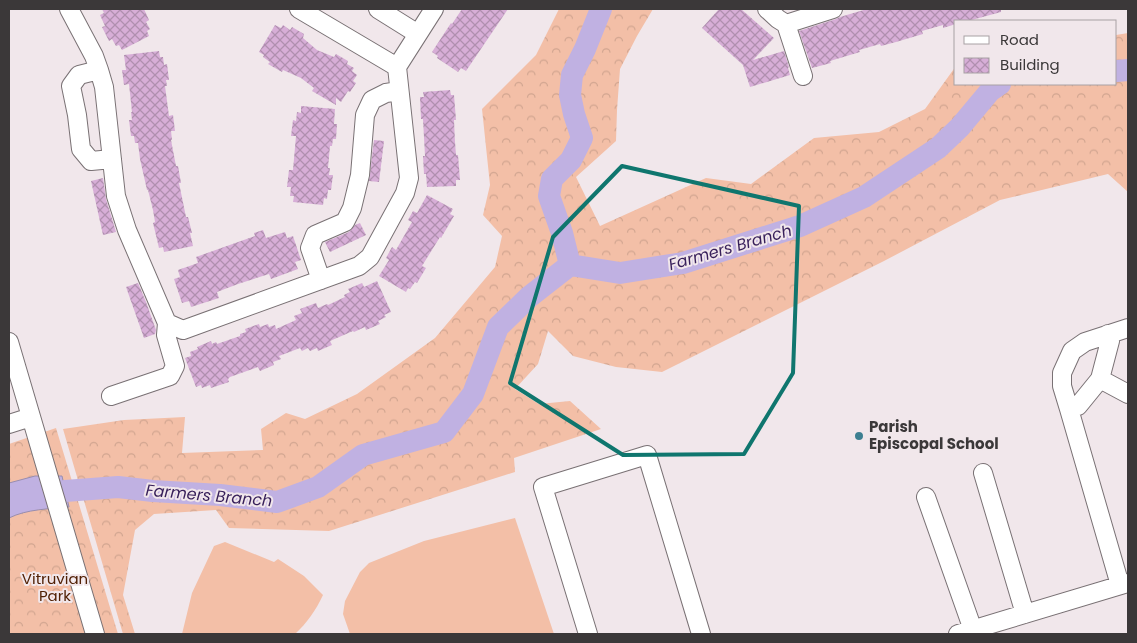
<svg xmlns="http://www.w3.org/2000/svg" width="1137" height="643" font-family="Poppins,sans-serif">
  <defs>
    <pattern id="forest-crowns" width="20" height="18" patternUnits="userSpaceOnUse" patternTransform="scale(1.25)"><rect width="20" height="18" fill="#f3bfa7"/><path d="M2 6a3 3 0 1 1 6 0M12 15a3 3 0 1 1 6 0" fill="none" stroke="#d1a590"/></pattern>
    <pattern id="building-cross-hatch" width="8" height="8" patternUnits="userSpaceOnUse" patternTransform="scale(1.25)"><rect width="8" height="8" fill="#d7aed7"/><path d="M0 0l8 8M0 8l8-8" fill="none" stroke="#b08faf"/></pattern>
  </defs>
  <rect width="100%" height="100%" fill="#f1e7eb"/>
  <path fill="url(#forest-crowns)" d="M 559,9 L 653,9 L 637,36 L 620,69 L 617,110 L 616,141 L 576,177 L 600,226 L 706,178 L 751,184 L 814,138 L 879,132 L 925,109 L 956,66 L 956,84 L 1116,84 L 1116,35 L 1128,33 L 1128,192 L 1108,174 L 1000,200 L 884,261 L 662,372 L 616,367 L 573,356 L 548,331 L 538,364 L 515,389 L 539,404 L 570,401 L 601,429 L 514,458 L 515,472 L 329,531 L 229,528 L 216,510 L 154,514 L 135,530 L 123,595 L 135,634 L 123,634 L 63,429 L 124,420 L 185,417 L 182,453 L 263,450 L 261,429 L 286,413 L 305,419 L 357,394 L 435,338 L 495,267 L 502,236 L 483,215 L 490,185 L 482,109 L 536,55 Z
    M 56,428 L 118,634 L 9,634 L 9,444 Z"/>
  <path fill="#f3bfa7" d="M 515,518 L 554,634 L 350,634 L 343,614 L 345,601 L 360,572 L 369,563 L 424,541 Z
    M 225,542 L 274,562 L 278,559 L 304,576 L 323,595 C 316,610 307,623 295,634 L 182,634 L 192,593 L 214,546 Z"/>
  <path fill="#c0b1e2" stroke="#988daf" d="M 35,476 L 62,476 L 69,507 C 49,509 27,509 9,518 L 9,483 Z"/>
  <g fill="none" stroke-linecap="round" stroke-linejoin="round">
    <path stroke="#c0b1e2" stroke-width="22" d="M 1116,71 L 1128,70
      M 570,265 L 562,233 L 549,196 L 552,179 L 571,160 L 582,138 L 574,114 L 570,95 L 572,75 L 585,49 L 601,9
      M 9,503 L 65,491 L 118,487 L 153,491 L 220,495 L 277,502 L 318,487 L 363,455 L 444,432 L 473,394 L 498,327 L 529,297 L 570,265 L 620,273 L 683,263 L 800,226 L 864,197 L 938,148 L 960,127 L 990,91 L 1000,84"/>
  </g>
  <path fill="url(#building-cross-hatch)" d="M 102,9 L 144,9 L 149,20 L 146,22 L 150,29 L 147,31 L 149,36 L 122,50 L 119,45 L 116,46 L 112,39 L 109,41 L 102,27 L 105,26 L 100,15 L 104,13 Z
    M 462,9 L 508,9 L 466,71 L 461,68 L 458,72 L 437,58 L 438,56 L 432,52 L 451,23 L 452,24 Z
    M 719,9 L 741,9 L 774,38 L 753,60 L 784,51 L 789,67 L 788,68 L 790,75 L 750,87 L 743,65 L 702,28 Z
    M 867,9 L 1001,9 L 1001,12 L 968,21 L 956,21 L 956,24 L 943,28 L 943,25 L 922,31 L 923,34 L 896,42 L 881,46 L 880,44 L 859,50 L 860,52 L 830,61 L 831,63 L 812,68 L 799,31 L 836,19 L 840,17 Z
    M 275,25 L 281,28 L 283,25 L 290,30 L 292,27 L 304,34 L 303,38 L 317,50 L 334,57 L 336,54 L 348,61 L 347,64 L 354,68 L 352,71 L 357,75 L 353,81 L 356,83 L 350,92 L 348,91 L 341,102 L 336,98 L 336,105 L 312,91 L 314,88 L 301,78 L 283,70 L 282,72 L 268,64 L 270,62 L 263,57 L 264,55 L 259,52 Z
    M 159,51 L 160,57 L 163,57 L 164,65 L 167,64 L 169,80 L 166,80 L 167,86 L 165,86 L 169,116 L 173,115 L 175,131 L 171,131 L 172,140 L 171,140 L 176,166 L 178,166 L 181,183 L 179,183 L 186,217 L 188,217 L 192,233 L 190,233 L 193,246 L 164,252 L 163,247 L 159,248 L 153,223 L 155,222 L 153,210 L 148,190 L 147,190 L 140,159 L 138,143 L 135,143 L 134,136 L 131,136 L 129,120 L 132,120 L 131,112 L 132,112 L 129,84 L 124,85 L 122,70 L 126,70 L 124,55 Z
    M 450,90 L 451,95 L 454,95 L 456,120 L 454,120 L 455,142 L 456,155 L 458,155 L 460,180 L 456,180 L 456,186 L 427,187 L 426,174 L 424,174 L 423,156 L 425,156 L 423,119 L 421,119 L 420,97 L 424,97 L 423,92 Z
    M 301,106 L 335,109 L 334,124 L 337,124 L 336,139 L 333,139 L 332,146 L 330,146 L 328,168 L 330,168 L 329,175 L 333,175 L 331,190 L 328,190 L 327,199 L 324,198 L 323,205 L 293,202 L 294,196 L 290,196 L 291,187 L 287,187 L 289,170 L 293,170 L 296,136 L 291,136 L 293,120 L 296,121 L 297,112 L 301,113 Z
    M 374,140 L 384,141 L 379,182 L 369,181 Z
    M 103,178 L 106,199 L 116,232 L 103,235 L 91,181 Z
    M 427,195 L 453,209 L 450,214 L 454,216 L 441,238 L 440,237 L 422,266 L 426,268 L 417,283 L 415,282 L 410,289 L 408,288 L 406,292 L 379,276 L 389,260 L 386,258 L 392,247 L 396,250 L 412,222 L 408,220 L 413,211 L 417,213 Z
    M 360,223 L 366,235 L 330,252 L 325,242 L 349,232 L 355,225 Z
    M 263,230 L 266,238 L 285,232 L 287,238 L 293,236 L 301,260 L 295,262 L 298,269 L 271,279 L 269,274 L 238,284 L 217,292 L 219,298 L 191,307 L 189,301 L 182,303 L 174,279 L 180,277 L 178,270 L 198,263 L 196,257 L 255,236 L 254,233 Z
    M 377,281 L 391,312 L 384,315 L 386,317 L 378,321 L 380,324 L 366,330 L 365,327 L 354,332 L 353,331 L 330,341 L 332,345 L 318,351 L 317,348 L 310,351 L 308,348 L 302,351 L 300,348 L 279,356 L 281,359 L 273,362 L 274,365 L 260,371 L 258,367 L 230,377 L 228,379 L 229,382 L 211,388 L 210,385 L 202,388 L 201,385 L 196,387 L 185,358 L 191,356 L 190,352 L 198,349 L 197,347 L 211,341 L 212,344 L 216,342 L 217,344 L 240,336 L 240,334 L 246,332 L 245,329 L 259,324 L 260,327 L 268,324 L 269,327 L 275,325 L 276,329 L 296,320 L 294,316 L 302,313 L 300,309 L 316,303 L 318,308 L 327,304 L 328,305 L 345,297 L 344,295 L 350,292 L 348,289 L 362,283 L 364,287 Z
    M 138,283 L 146,302 L 156,330 L 155,334 L 144,338 L 126,287 Z"/>
  <g fill="none" stroke-linecap="round" stroke-linejoin="round">
    <defs>
      <path id="minor" d="M 69,9 L 94,56 L 99,70 L 104,87 L 116,196 L 127,230 L 167,323 L 183,330 L 359,266 L 370,257 L 405,193 L 409,178 L 397,67 L 299,9
        M 378,9 L 418,34
        M 767,9 L 778,19 L 786,24 L 833,9
        M 786,24 L 803,76
        M 397,67 L 434,9
        M 99,70 L 79,75 L 71,86 L 77,115 L 81,149 L 91,161 L 112,159
        M 321,280 L 310,248 L 315,235 L 345,222 L 352,208 L 360,175 L 365,115 L 372,100 L 386,93 L 399,91
        M 9,342 L 95,634
        M 1100,379 L 1128,394
        M 111,396 L 170,376 L 175,366 L 166,335 L 167,323
        M 1069,409 L 1078,406 L 1100,379 L 1110,341 L 1108,334
        M 9,424 L 31,417
        M 983,473 L 1025,614
        M 926,497 L 973,630
        M 1120,585 L 1069,409 L 1062,386 L 1062,373 L 1072,351 L 1085,342 L 1128,328
        M 588,634 L 543,487 L 647,455 L 701,634
        M 958,634 L 1128,583"/>
    </defs>
    <use href="#minor" stroke="#797174" stroke-width="20"/>
    <use href="#minor" stroke="#fff" stroke-width="18"/>
  </g>
  <path fill="none" stroke="#0f766e" stroke-width="4" stroke-linejoin="round" d="M 622,166 L 799,206 L 793,373 L 744,454 L 623,455 L 510,383 L 553,237 Z"/>
  <circle fill="#3d7f91" stroke="#f1e7eb" stroke-width="2" cx="859" cy="436" r="5"/>
  <g text-anchor="middle" stroke-width="4" stroke-linejoin="round" paint-order="stroke">
    <g font-size="15" font-weight="bold" fill="#3b3839" stroke="#f1e7eb" text-anchor="start">
      <text x="869" y="432">Parish<tspan x="869" dy="17">Episcopal School</tspan></text>
    </g>
    <g font-size="15" fill="#512105" stroke="#f1e7eb">
      <text x="55" y="584">Vitruvian<tspan x="55" dy="17">Park</tspan></text>
    </g>
    <g font-size="16" font-style="italic" fill="#371f5a" stroke="#f1e7eb">
      <text transform="translate(730 247) rotate(-16)" y="6">Farmers Branch</text>
      <text transform="translate(209 495) rotate(5)" y="6">Farmers Branch</text>
    </g>
  </g>
  <rect width="1137" height="643" fill="none" stroke="#3b3839" stroke-width="20"/>
  <rect x="954" y="20" width="162" height="65" fill="#f1e7eb" stroke="#a8a1a4"/>
  <rect x="964" y="36" width="25" height="8" fill="#ffffff" stroke="#a8a1a4"/>
  <text x="1000" y="45" font-size="15" fill="#3b3839">Road</text>
  <rect x="964" y="58" width="25" height="15" fill="url(#building-cross-hatch)" stroke="#a8a1a4"/>
  <text x="1000" y="70" font-size="15" fill="#3b3839">Building</text>
</svg>
